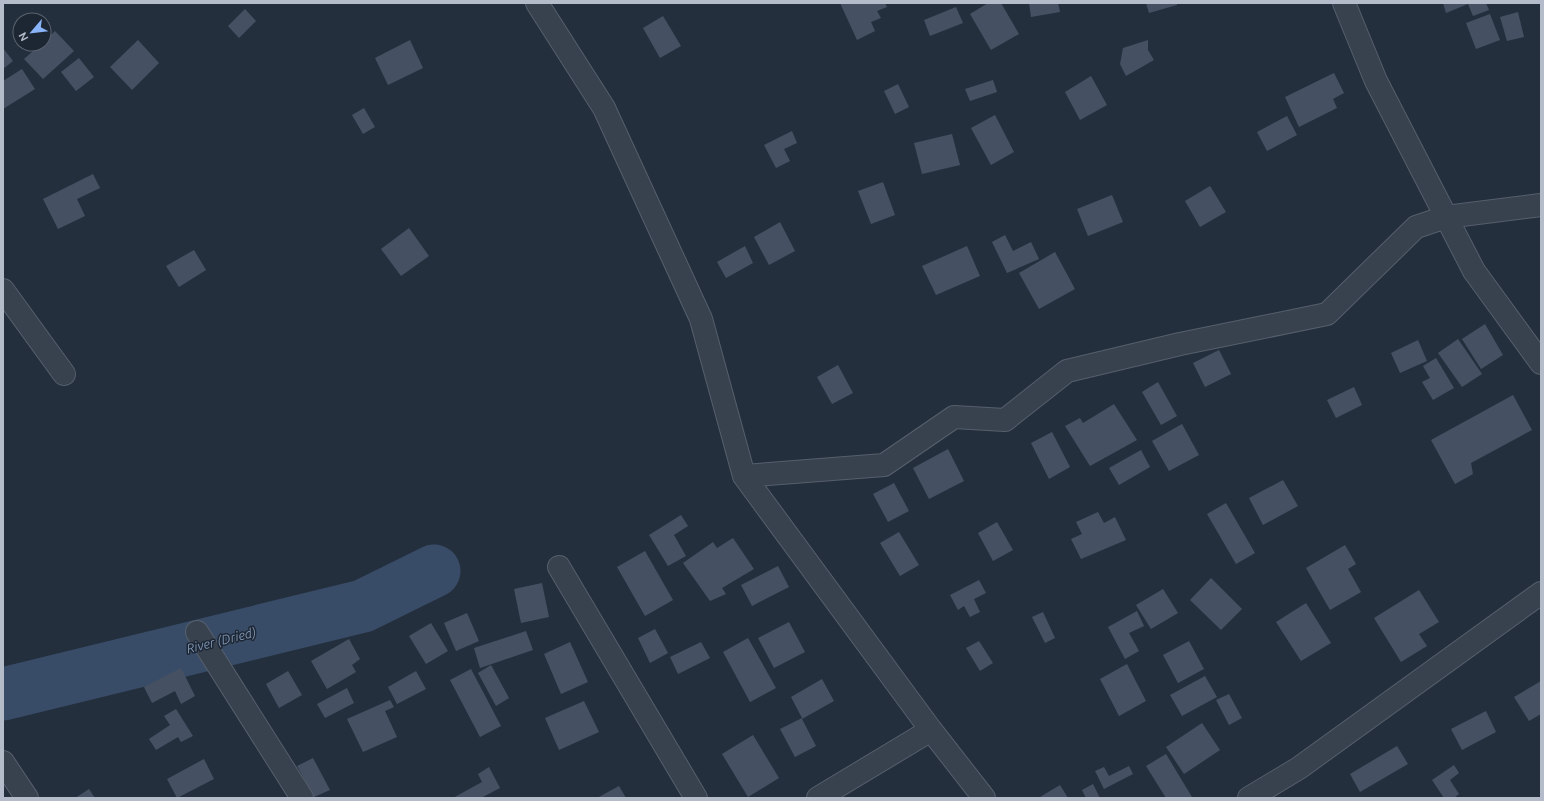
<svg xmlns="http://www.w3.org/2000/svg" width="1544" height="801" font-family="Ubuntu,sans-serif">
  <rect width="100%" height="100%" fill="#242f3e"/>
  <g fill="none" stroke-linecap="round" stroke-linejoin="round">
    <path stroke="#394c67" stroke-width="53" d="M 3,694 L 363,606 L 434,571"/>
  </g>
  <path fill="#455162" d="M 840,3 L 885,3 L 887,7 L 877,11 L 881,18 L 871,22 L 875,31 L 857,40 Z
    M 988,3 L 1001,3 L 1019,34 L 991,50 L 970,14 Z
    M 1029,3 L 1058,3 L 1060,12 L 1031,17 Z
    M 1146,3 L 1177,3 L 1177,5 L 1149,13 Z
    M 1443,3 L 1486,3 L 1489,10 L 1473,16 L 1468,4 L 1446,13 Z
    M 956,7 L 963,23 L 930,36 L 924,20 Z
    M 245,9 L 256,21 L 239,38 L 228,26 Z
    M 1518,12 L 1524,37 L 1507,41 L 1500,17 Z
    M 1490,14 L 1500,40 L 1476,49 L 1466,23 Z
    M 663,16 L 681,46 L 660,58 L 643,28 Z
    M 55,31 L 74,51 L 43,79 L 24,59 L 41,44 L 44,44 L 44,41 Z
    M 138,40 L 159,63 L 132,90 L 110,67 Z
    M 410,40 L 423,68 L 388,85 L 375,58 Z
    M 1148,40 L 1148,50 L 1154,60 L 1126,76 L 1120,64 L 1123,48 Z
    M 3,48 L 13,61 L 3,69 Z
    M 79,58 L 94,77 L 76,91 L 61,72 Z
    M 22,69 L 35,89 L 3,109 L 3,81 Z
    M 1334,73 L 1344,93 L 1333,99 L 1337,108 L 1299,127 L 1285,97 Z
    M 1091,76 L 1107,105 L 1080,120 L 1065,92 Z
    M 993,80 L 997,92 L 970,101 L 965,89 Z
    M 898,84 L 909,107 L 895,114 L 884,91 Z
    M 364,108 L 375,127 L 363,134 L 352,115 Z
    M 995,115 L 1014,152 L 991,165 L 971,128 Z
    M 1287,116 L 1297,135 L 1267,151 L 1257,132 Z
    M 792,131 L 797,143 L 784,149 L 790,161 L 776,168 L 764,145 Z
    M 952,134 L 960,165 L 922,174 L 914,143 Z
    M 93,174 L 100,188 L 77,199 L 85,216 L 58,229 L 43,199 Z
    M 883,182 L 895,215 L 871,224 L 858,191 Z
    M 1210,186 L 1226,212 L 1200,227 L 1185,201 Z
    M 1112,195 L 1123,222 L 1088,236 L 1077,209 Z
    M 780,222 L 795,251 L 769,265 L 754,237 Z
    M 409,228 L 429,256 L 401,276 L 381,249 Z
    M 1005,235 L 1013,251 L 1031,242 L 1039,259 L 1007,273 L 992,242 Z
    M 745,246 L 753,263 L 726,278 L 717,262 Z
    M 967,246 L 980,276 L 936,295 L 922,266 Z
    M 194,250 L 206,270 L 179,287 L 166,266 Z
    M 1055,252 L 1075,289 L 1039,309 L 1019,273 Z
    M 1485,324 L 1503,355 L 1481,369 L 1462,339 Z
    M 1458,339 L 1482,374 L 1462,387 L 1438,353 Z
    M 1418,340 L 1427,361 L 1400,373 L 1391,353 Z
    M 1219,350 L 1231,374 L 1205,387 L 1193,363 Z
    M 1436,358 L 1454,388 L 1433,400 L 1422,382 L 1430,378 L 1423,366 Z
    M 838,365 L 853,393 L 832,404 L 817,377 Z
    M 1158,382 L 1177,416 L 1161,425 L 1142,392 Z
    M 1354,387 L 1362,405 L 1336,418 L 1327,400 Z
    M 1513,395 L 1532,430 L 1471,463 L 1473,474 L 1455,484 L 1431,440 Z
    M 1114,404 L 1137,440 L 1090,466 L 1065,426 L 1080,418 L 1083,423 Z
    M 1182,424 L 1199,455 L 1169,471 L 1152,441 Z
    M 1052,432 L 1070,467 L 1049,479 L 1031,443 Z
    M 948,449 L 964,481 L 929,499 L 913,468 Z
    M 1141,450 L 1150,467 L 1119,485 L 1109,468 Z
    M 1283,480 L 1298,506 L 1263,525 L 1249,498 Z
    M 894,483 L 909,511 L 888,522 L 873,494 Z
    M 1226,503 L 1255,553 L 1236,564 L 1207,514 Z
    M 1098,512 L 1104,523 L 1115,517 L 1126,540 L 1081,559 L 1071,539 L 1082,534 L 1076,522 Z
    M 681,515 L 688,526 L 674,535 L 686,556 L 668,566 L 649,535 Z
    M 997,522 L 1013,550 L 993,561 L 978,533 Z
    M 899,532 L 919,565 L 900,576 L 880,543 Z
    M 733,538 L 754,569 L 722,588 L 726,594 L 710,601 L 683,563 L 713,542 L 717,548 Z
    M 1345,545 L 1356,564 L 1348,569 L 1361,592 L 1330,610 L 1306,568 Z
    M 645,551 L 673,600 L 645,616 L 617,567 Z
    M 778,566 L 789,587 L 752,606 L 741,585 Z
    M 1211,578 L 1242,609 L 1221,630 L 1190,600 Z
    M 979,580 L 986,593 L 974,599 L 980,612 L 970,617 L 964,606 L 958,610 L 950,595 Z
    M 542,583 L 549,617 L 521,623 L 514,589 Z
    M 1163,589 L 1178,613 L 1151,629 L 1136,605 Z
    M 1419,590 L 1439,622 L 1419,634 L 1427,646 L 1401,662 L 1374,618 Z
    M 1306,603 L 1331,643 L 1301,661 L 1276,622 Z
    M 1137,611 L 1144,626 L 1129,633 L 1139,651 L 1125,659 L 1108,627 Z
    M 1043,612 L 1055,638 L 1045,643 L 1032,617 Z
    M 467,613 L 479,641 L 456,651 L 444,623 Z
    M 789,622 L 805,652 L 774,668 L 758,638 Z
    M 431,623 L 448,651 L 426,664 L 409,636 Z
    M 655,629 L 668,653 L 650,663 L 638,638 Z
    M 526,631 L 533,650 L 480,668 L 474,648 Z
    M 748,638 L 776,688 L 750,702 L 723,652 Z
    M 349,639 L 360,659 L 352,665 L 356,672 L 327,689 L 311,661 Z
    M 979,641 L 993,663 L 980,671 L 966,648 Z
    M 1189,641 L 1204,669 L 1178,683 L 1163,655 Z
    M 570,642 L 588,682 L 561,694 L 544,654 Z
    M 701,642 L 710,658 L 678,674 L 670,657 Z
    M 1127,664 L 1146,701 L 1119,716 L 1100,679 Z
    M 491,665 L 509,698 L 496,706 L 478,673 Z
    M 181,668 L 195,696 L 181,704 L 175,691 L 152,703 L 144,687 Z
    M 471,669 L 501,726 L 480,737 L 450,680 Z
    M 288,671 L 302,695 L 279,708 L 266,684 Z
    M 416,671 L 426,689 L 397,704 L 388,687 Z
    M 1205,676 L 1217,697 L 1182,716 L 1170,695 Z
    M 822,679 L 834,701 L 802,719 L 816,746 L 795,757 L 780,729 L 802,718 L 791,697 Z
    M 1541,681 L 1541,714 L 1529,721 L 1514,697 Z
    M 347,688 L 354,703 L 325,718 L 317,704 Z
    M 1229,694 L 1242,718 L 1229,725 L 1216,700 Z
    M 390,700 L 394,707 L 385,711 L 397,737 L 363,752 L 347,719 Z
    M 584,701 L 599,732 L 559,750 L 545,718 Z
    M 176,709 L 193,736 L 181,742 L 178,737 L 156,750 L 149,739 L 170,725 L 164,716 Z
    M 1486,711 L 1496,732 L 1462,750 L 1451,729 Z
    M 1202,723 L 1220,750 L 1184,774 L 1166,747 Z
    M 753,735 L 779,778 L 748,797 L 722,754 Z
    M 1397,746 L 1408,764 L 1360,792 L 1350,774 Z
    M 1166,754 L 1192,797 L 1191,798 L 1166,798 L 1146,766 Z
    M 313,758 L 330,790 L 314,797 L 297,766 Z
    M 204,759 L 214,779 L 177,798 L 167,779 Z
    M 1454,765 L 1459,773 L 1450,780 L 1459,794 L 1454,798 L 1444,798 L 1432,780 Z
    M 1129,766 L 1133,774 L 1104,789 L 1095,771 L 1104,767 L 1109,776 Z
    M 489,767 L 500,788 L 481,798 L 453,798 L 482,782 L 478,774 Z
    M 1093,784 L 1100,798 L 1086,798 L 1082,790 Z
    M 1060,785 L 1068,798 L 1041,798 L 1040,797 Z
    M 619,786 L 626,798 L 597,798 Z
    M 89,789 L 95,798 L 75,798 Z"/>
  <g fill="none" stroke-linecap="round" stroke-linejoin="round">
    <defs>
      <path id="minor" d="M 537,3 L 604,108 L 701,319 L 744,476 L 931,730 L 984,798
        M 1344,3 L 1376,81 L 1474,271 L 1541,363
        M 3,290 L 64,374
        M 744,476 L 884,465 L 954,417 L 1005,420 L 1067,371 L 1180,344 L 1327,314 L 1416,227 L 1446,217 L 1541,205
        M 559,567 L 696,798
        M 197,632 L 302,798
        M 3,762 L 27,798
        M 818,798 L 931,730
        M 1249,798 L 1299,768 L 1541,593"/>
    </defs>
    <use href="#minor" stroke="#565f6c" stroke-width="24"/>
    <use href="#minor" stroke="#38414e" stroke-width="22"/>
  </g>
  <g text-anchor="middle" stroke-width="3" stroke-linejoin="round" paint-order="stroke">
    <g font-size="13" font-style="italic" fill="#7c92b1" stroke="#1d2633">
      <text transform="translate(221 640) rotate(-14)" y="5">River (Dried)</text>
    </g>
  </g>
  <rect width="1544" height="801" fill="none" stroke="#b4bcc9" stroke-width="8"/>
  <g transform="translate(32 32) rotate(242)"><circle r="19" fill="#1d2633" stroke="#59626f"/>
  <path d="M0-3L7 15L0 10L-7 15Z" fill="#8ab4f8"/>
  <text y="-6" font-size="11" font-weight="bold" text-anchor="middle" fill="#b4bcc9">N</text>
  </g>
</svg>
